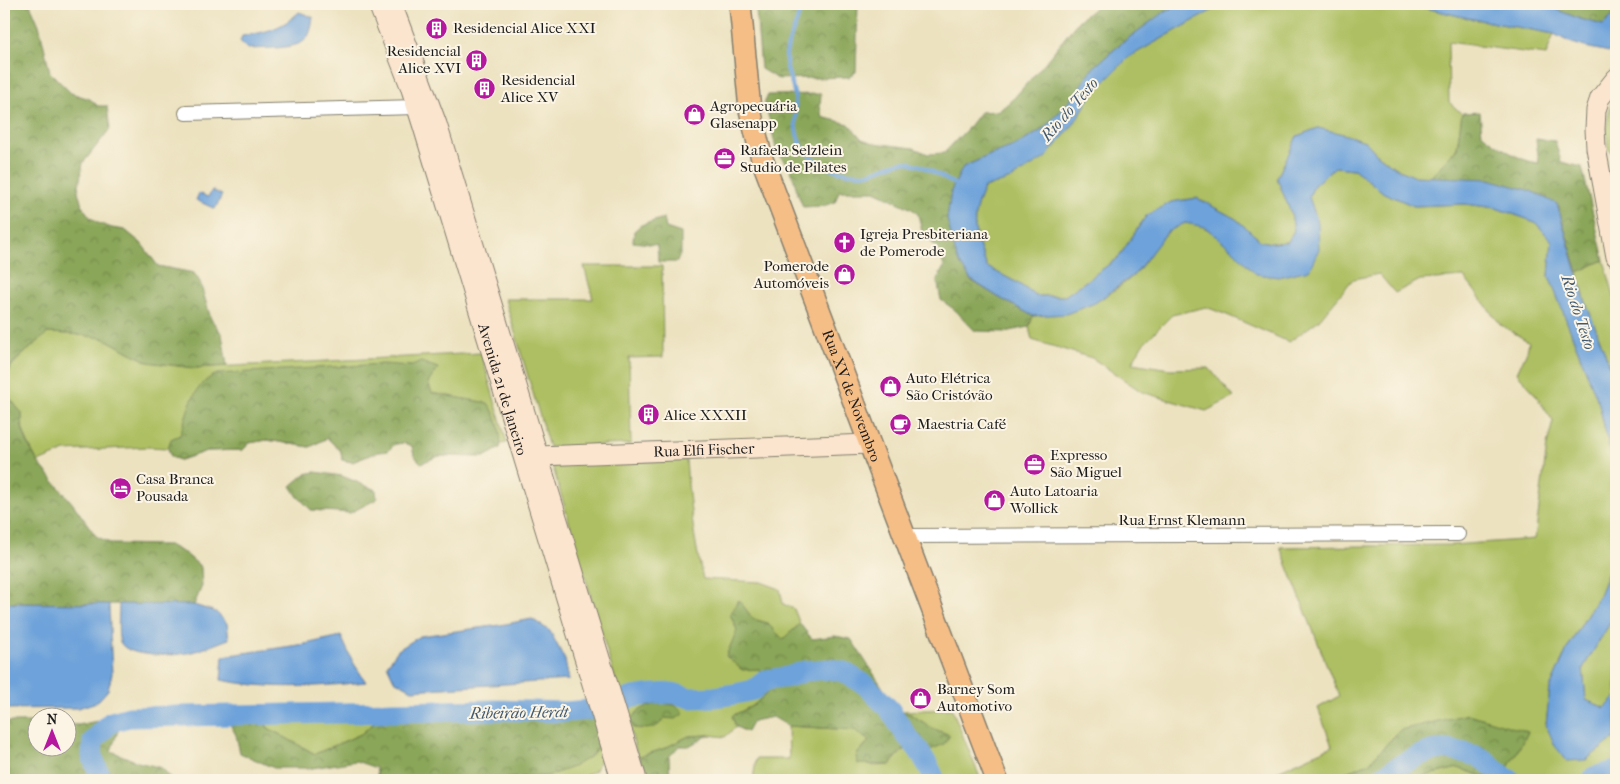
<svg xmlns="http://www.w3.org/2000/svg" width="1620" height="784" font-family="'IM FELL French Canon',serif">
  <defs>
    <pattern id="forest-crowns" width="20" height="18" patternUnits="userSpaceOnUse" patternTransform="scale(1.25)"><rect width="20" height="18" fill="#8aa658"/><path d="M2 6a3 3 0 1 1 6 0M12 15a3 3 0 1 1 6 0" fill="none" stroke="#708648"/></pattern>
    <pattern id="cemetery-stones" width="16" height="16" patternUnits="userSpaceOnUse" patternTransform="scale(1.25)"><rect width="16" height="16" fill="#adbf62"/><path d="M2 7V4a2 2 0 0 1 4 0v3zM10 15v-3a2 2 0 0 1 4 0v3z" fill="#94a454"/></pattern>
  </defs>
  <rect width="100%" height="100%" fill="#fcf5e5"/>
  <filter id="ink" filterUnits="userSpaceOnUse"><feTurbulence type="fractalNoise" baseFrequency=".02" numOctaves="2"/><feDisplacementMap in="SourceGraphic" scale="10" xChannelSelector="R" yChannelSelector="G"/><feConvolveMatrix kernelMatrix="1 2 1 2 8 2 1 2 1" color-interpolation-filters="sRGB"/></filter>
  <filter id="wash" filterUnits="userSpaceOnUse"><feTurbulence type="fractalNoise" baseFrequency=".0096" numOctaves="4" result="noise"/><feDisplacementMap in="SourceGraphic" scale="20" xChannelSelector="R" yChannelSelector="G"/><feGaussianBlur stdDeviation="1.12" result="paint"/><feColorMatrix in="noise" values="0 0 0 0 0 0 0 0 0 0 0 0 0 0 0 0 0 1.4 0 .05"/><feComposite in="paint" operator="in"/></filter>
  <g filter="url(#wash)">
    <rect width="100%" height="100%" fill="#ece2c0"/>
    <path fill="#adbf62" stroke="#646e3f" d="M 1227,4 L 1410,4 L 1463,17 L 1554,34 L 1546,55 L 1448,42 L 1449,102 L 1462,114 L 1457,148 L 1431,177 L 1413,176 L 1394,167 L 1376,153 L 1365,141 L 1343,134 L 1318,128 L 1297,136 L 1277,178 L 1291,213 L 1294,230 L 1288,242 L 1272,243 L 1261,241 L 1236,219 L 1197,198 L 1172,202 L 1146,216 L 1118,258 L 1065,296 L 1036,296 L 1016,282 L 987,267 C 975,234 968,222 984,188 L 1011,179 L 1073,125 L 1093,93 L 1129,57 L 1211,11 Z
      M 1335,167 L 1354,169 L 1384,193 L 1414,206 L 1465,204 L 1496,208 L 1535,222 L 1552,241 L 1549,276 L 1599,404 L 1616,476 L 1616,553 L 1599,595 L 1567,649 L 1550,688 L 1546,725 L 1586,760 L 1616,737 L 1616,780 L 1501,780 L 1528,732 L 1400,730 L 1369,763 L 1334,777 L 1331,780 L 1264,780 L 1267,776 L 1332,746 L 1318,708 L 1339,696 L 1280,547 L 1451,545 L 1535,539 L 1547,445 L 1553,421 L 1532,390 L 1517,373 L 1527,351 L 1529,342 L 1501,325 L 1464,277 L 1420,280 L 1395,293 L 1379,274 L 1353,279 L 1319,320 L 1289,342 L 1227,315 L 1206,307 L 1172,315 L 1142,345 L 1132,363 L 1170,369 L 1209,368 L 1234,397 L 1206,411 L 1142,392 L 1092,358 L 1032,340 L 1029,327 L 1033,316 C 1055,314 1076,313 1096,302 C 1106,296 1129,281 1136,273 C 1149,259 1167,222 1187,223 C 1213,224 1239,256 1256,274 L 1318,223 L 1309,197 L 1314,185 Z
      M 1604,260 L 1616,303 L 1616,382 L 1585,300 L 1578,272 Z
      M 584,266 L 662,266 L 663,357 L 629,358 L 631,444 L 549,447 L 505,299 L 593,299 Z
      M 47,333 L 71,334 L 103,338 L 148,362 L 194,368 L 481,353 L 507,443 L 501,444 L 500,448 L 484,457 L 439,456 L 421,463 L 414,455 L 412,446 L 404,443 L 395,444 L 388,451 L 378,452 L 352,462 L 342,460 L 341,451 L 327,438 L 310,447 L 267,440 L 249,443 L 243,450 L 207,451 L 180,460 L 171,457 L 168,448 L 147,447 L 65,451 L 38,462 C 32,452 27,442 23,430 C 22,424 23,417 20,412 C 15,403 6,396 4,385 C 0,369 36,345 47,333 Z
      M 686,460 C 689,501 694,539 703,579 L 761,582 L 780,589 L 783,604 L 794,609 L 800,624 L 783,639 L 767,623 L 753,619 L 738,600 L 730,614 L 759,669 L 768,692 L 754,705 L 732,716 L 736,727 L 725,737 L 709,735 L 689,736 L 663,749 L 638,757 L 552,464 Z
      M 1616,613 L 1616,697 L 1605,708 L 1586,700 L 1583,668 Z
      M 952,709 L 981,780 L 753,780 L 756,759 L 789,759 L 788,726 L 855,730 L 869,741 L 856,755 L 873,766 L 890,765 C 909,741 921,740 950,735 L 934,729 L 910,714 L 899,711 Z
      M 377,714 L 373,724 L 361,734 L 315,754 L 268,728 L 260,716 Z
      M 601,743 L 602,756 L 595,770 L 580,779 L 565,780 L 479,780 Z
      M 1458,768 L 1495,780 L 1407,780 Z"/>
    <path fill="url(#forest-crowns)" stroke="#53613a" d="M 4,4 L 30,4 L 39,25 L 50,72 L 71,93 L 90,99 L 98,106 L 107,106 L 110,129 L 83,163 L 78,191 L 82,206 L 90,217 L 98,223 L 112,228 L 125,230 L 141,243 L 158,266 L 194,273 L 200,282 L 211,319 L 222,334 L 227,366 L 194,368 L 148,362 L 103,338 L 71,334 L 48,333 L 14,362 L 4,376 Z
      M 768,4 L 858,4 L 856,72 L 849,77 L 778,79 L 761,69 L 756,11 Z
      M 1100,4 L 1178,4 L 1160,15 L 1123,42 L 1093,68 L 1070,101 L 1042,130 L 1017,145 L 990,155 L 963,167 L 951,191 L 947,219 L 970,280 L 998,297 L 1033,316 L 1029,327 L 1005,332 L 975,331 L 955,310 L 941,300 L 937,280 L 944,267 L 938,249 L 922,232 L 918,214 L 912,209 L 875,191 L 839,191 L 835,202 L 823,206 L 803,207 L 798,194 L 790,166 L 777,154 L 770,121 L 764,104 L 768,95 L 821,94 L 820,106 L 822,117 L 849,124 L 862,139 L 874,143 L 914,148 L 928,154 L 944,153 L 967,129 L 980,112 L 999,111 L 1014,98 L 1043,65 L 1079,20 Z
      M 1514,4 L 1616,4 L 1616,13 L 1603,25 L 1580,19 L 1555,9 Z
      M 1480,112 L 1482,134 C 1499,146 1518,161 1539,163 L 1536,139 L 1555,141 L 1561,162 L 1582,167 L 1604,260 L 1578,272 L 1557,204 L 1431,177 L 1457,148 L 1462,113 Z
      M 664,218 L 666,228 L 681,233 L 681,252 L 677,262 L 658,262 L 657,245 L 633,242 L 634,231 L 641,225 Z
      M 421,362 L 438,368 L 428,383 L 432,393 L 488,403 C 497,415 502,433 500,448 L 484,457 L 439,456 L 421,463 L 414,455 L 412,446 L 404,443 L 395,444 L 388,451 L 378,452 L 352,462 L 342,460 L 341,451 L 327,438 L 310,447 L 267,440 L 249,443 L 243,450 L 207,451 L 180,460 L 171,457 L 168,448 L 171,439 L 180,435 C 188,412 192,384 217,374 L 382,364 L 412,366 Z
      M 4,386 L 10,399 L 22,413 L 22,428 L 27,442 L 38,462 L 73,504 L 96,536 L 112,544 L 169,545 L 186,554 L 201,567 L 202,586 L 194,605 L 4,603 Z
      M 315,472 L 342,476 L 376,490 L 377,499 L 350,513 L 311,510 L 298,497 L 291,486 L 305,474 Z
      M 739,600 L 753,619 L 767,623 L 783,639 L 800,624 L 812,639 L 835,636 L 851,639 L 898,711 L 910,714 L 934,729 L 950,735 L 944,744 L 930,750 L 920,740 L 900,752 L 890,765 L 858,764 L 856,756 L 869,741 L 855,730 L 788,726 L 773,717 L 753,721 L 747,732 L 736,727 L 732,716 L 754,705 L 768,692 L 759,669 L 742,670 L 726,656 L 737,630 L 730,614 Z
      M 589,701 L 601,743 L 591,756 L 573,767 L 548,776 L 479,780 L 378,780 L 376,768 L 356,761 L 312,768 L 274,768 L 240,753 L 236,735 L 226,717 L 235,709 L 258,709 L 268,728 L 315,754 L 361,734 L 373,724 L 377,714 L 405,707 L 482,704 L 520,708 Z
      M 661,703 L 675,705 L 684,713 L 676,719 L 664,718 C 657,731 646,729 633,728 L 631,719 C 639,708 649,705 661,703 Z
      M 1468,714 L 1528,732 L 1501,780 L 1495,780 L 1458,768 L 1407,780 L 1331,780 L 1334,777 L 1369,763 L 1400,730 Z
      M 117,717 L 120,725 L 111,751 L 138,762 L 162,768 L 173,780 L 4,780 L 4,722 L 37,722 L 38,746 L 68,746 L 68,724 L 78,725 Z
      M 709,735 L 689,746 L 679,746 L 669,757 L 670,780 C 654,780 645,771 638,757 L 663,749 L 689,736 Z"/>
    <path fill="url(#cemetery-stones)" stroke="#646e3f" d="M 1614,97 L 1616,97 L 1616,156 L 1608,149 C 1606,130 1606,115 1614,97 Z"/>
    <path fill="#6da2da" stroke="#445f7b" d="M 1178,4 L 1227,4 L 1211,11 L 1129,57 L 1093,93 L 1073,125 L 1045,158 L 1011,179 L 984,188 C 968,222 975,234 987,267 L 1016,282 L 1036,296 L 1065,296 L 1118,258 L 1146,216 L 1171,202 L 1197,198 L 1236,219 L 1261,241 L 1272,243 L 1288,242 L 1294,230 L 1291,213 L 1277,178 L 1297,136 L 1318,128 L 1343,134 L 1365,141 L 1376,153 L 1394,167 L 1413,176 L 1489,179 L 1531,191 L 1557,204 L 1585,300 L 1616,382 L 1616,476 L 1599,404 L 1549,276 L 1552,241 L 1535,222 L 1496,208 L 1465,204 L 1414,206 L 1384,193 L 1354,169 L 1335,167 L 1314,185 L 1309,197 L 1318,223 L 1319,249 L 1309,270 L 1278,277 L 1256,274 L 1235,252 L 1205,227 L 1185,223 L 1167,232 L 1135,274 L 1095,303 L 1066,314 L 1033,316 L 998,297 L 970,279 L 957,259 L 947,219 L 951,191 L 963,167 L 990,155 L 1017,145 L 1042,130 L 1070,101 L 1093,68 L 1123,42 L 1160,15 Z
      M 1410,4 L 1521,5 L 1555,9 L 1580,19 L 1603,25 L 1616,13 L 1616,47 L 1609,52 L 1585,47 L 1569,42 L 1554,34 L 1463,17 Z
      M 299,12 L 313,17 C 312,25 311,33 306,39 C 298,50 260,48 247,49 L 240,41 L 242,36 C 266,32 281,29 299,12 Z
      M 212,190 L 222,195 L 215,209 L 196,200 L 199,193 L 208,197 Z
      M 1616,553 L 1616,613 L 1583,668 L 1586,700 L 1605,708 L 1616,697 L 1616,737 L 1586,760 L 1567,761 L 1555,746 L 1546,725 L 1550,688 L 1567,649 L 1599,595 Z
      M 4,603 L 109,604 L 112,674 L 108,690 L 97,702 L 78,708 L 4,709 Z
      M 119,604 L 194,605 L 216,612 L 227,623 L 229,639 C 217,643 205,649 192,652 C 177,656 128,659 120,642 C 117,635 119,613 119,604 Z
      M 532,619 L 550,631 L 565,660 L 569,680 L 412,690 L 394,680 L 387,665 L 398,650 L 420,636 L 500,625 Z
      M 341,636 L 353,662 L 366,682 C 316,687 271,690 221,680 L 223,656 L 305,644 Z"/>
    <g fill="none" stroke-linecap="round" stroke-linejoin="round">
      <path stroke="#6da2da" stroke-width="4" d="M 801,4 C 800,24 784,42 786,62 C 787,74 794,86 795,99 C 796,109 795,119 796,129 C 801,161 833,174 862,174 C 878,173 891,161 906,162 C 924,164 942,178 958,186"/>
      <path stroke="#6da2da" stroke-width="21" d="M 102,780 L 92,756 L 93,741 L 111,722 L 129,717 L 496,710 L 565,712 L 589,710 L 633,697 L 654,694 L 673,693 L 690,698 L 714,697 L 735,694 L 753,690 L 766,680 L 788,677 L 805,671 L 831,669 L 844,672 L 866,685 L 890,710 L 906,735 L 918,749 L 929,767 L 935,780
        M 1377,780 C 1393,769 1412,757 1431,751 C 1444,747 1471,753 1483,759 C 1493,765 1500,776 1511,780
        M 1592,780 L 1594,777 L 1616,771"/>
    </g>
  </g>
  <g filter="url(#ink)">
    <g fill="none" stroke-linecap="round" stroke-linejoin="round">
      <defs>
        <path id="street" d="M 186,113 L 417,107
          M 905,536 L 1458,534"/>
        <g id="secondary">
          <path id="s1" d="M 378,4 L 410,86 L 423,127 L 620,776"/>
          <path d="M 392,4 L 437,124 L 636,776"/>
          <path d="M 1616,78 L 1600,98 L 1596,110 L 1595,129 L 1596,148 L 1616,257"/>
          <path id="s2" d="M 538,456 L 870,444"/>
        </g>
        <g id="primary">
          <path id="s3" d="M 740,4 L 750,110 L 762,159 L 997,780"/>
        </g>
      </defs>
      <use href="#street" stroke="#847f6e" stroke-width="16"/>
      <use href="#secondary" stroke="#847f6e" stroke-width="21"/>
      <use href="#primary" stroke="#847f6e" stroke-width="24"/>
      <use href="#street" stroke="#fff" stroke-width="14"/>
      <use href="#secondary" stroke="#fbe5cf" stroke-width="19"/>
      <use href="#primary" stroke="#f6be87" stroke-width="21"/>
    </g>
  </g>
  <defs>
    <symbol id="building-disc" viewBox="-11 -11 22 22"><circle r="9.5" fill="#b5179e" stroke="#fcf5e5"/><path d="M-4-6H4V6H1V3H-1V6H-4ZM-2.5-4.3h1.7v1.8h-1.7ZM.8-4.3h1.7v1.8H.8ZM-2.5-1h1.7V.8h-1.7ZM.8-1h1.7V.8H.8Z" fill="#fff"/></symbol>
    <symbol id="shop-disc" viewBox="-11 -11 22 22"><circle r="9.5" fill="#b5179e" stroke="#fcf5e5"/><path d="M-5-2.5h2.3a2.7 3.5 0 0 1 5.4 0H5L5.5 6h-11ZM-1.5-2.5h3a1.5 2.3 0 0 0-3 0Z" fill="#fff"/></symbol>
    <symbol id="office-disc" viewBox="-11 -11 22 22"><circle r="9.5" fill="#b5179e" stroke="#fcf5e5"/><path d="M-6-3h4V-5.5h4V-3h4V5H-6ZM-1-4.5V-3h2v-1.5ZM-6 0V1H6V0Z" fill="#fff"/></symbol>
    <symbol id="church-disc" viewBox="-11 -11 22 22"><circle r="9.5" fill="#b5179e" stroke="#fcf5e5"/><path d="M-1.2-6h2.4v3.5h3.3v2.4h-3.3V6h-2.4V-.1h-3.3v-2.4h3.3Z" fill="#fff"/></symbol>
    <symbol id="cafe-disc" viewBox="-11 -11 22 22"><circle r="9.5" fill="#b5179e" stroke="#fcf5e5"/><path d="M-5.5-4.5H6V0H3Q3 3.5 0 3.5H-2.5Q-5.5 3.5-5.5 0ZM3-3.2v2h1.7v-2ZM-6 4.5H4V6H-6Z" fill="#fff"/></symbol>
    <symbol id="hotel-disc" viewBox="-11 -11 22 22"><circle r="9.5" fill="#b5179e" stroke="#fcf5e5"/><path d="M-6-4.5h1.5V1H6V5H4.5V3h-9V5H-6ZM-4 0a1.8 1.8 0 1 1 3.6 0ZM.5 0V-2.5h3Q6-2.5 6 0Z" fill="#fff"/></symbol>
  </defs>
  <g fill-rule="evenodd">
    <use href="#building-disc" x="424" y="16" width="25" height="25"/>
    <use href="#building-disc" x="464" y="48" width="25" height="25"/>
    <use href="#building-disc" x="472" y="76" width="25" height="25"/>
    <use href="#shop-disc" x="682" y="102" width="25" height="25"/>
    <use href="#office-disc" x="712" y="146" width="25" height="25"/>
    <use href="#church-disc" x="832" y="230" width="25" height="25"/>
    <use href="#shop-disc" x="832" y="262" width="25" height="25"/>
    <use href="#shop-disc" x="878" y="374" width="25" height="25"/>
    <use href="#building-disc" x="636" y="402" width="25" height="25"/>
    <use href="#cafe-disc" x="888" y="412" width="25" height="25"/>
    <use href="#office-disc" x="1022" y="452" width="25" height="25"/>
    <use href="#hotel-disc" x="108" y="476" width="25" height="25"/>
    <use href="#shop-disc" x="982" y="488" width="25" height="25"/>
    <use href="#shop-disc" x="908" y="686" width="25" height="25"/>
  </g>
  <g text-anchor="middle" stroke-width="4" stroke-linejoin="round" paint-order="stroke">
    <g font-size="15" fill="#1c1c1c" stroke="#fcf5e5" text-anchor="start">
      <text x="453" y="33">Residencial Alice XXI</text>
      <text x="461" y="56" text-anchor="end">Residencial<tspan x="461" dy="17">Alice XVI</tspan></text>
      <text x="501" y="85">Residencial<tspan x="501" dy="17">Alice XV</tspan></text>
      <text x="710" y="111">Agropecuária<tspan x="710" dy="17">Glasenapp</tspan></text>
      <text x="740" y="155">Rafaela Selzlein<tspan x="740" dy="17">Studio de Pilates</tspan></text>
      <text x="860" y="239">Igreja Presbiteriana<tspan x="860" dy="17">de Pomerode</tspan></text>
      <text x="829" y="271" text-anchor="end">Pomerode<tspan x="829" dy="17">Automóveis</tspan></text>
      <text x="906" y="383">Auto Elétrica<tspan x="906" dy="17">São Cristóvão</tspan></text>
      <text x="664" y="420">Alice XXXII</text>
      <text x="917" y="429">Maestria Café</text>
      <text x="1050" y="460">Expresso<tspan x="1050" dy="17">São Miguel</tspan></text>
      <text x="136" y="484">Casa Branca<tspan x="136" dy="17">Pousada</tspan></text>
      <text x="1010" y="496">Auto Latoaria<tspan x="1010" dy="17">Wollick</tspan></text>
      <text x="937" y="694">Barney Som<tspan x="937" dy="17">Automotivo</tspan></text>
    </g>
    <g font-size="15" fill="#1c1c1c" stroke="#fcf5e5">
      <text dy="5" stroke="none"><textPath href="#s1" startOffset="405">Avenida 21 de Janeiro</textPath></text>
      <text dy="5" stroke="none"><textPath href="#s3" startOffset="410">Rua XV de Novembro</textPath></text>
      <text dy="5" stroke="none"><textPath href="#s2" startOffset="166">Rua Elfi Fischer</textPath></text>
      <text x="1182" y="525">Rua Ernst Klemann</text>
    </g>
    <g font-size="16" font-style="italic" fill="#405871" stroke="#fcf5e5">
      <text transform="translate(1069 109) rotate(-49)" y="6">Rio do Testo</text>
      <text transform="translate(1579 312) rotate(72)" y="6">Rio do Testo</text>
      <text transform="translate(519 712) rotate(-1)" y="6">Ribeirão Herdt</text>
    </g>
  </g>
  <rect width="1620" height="784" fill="none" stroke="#fcf5e5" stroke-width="20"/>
  <g transform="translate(52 732)"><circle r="24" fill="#fcf5e5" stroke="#a29e95"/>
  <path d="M0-4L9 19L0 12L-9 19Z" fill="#b5179e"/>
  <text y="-8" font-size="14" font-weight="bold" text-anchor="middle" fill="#1c1c1c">N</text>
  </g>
</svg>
